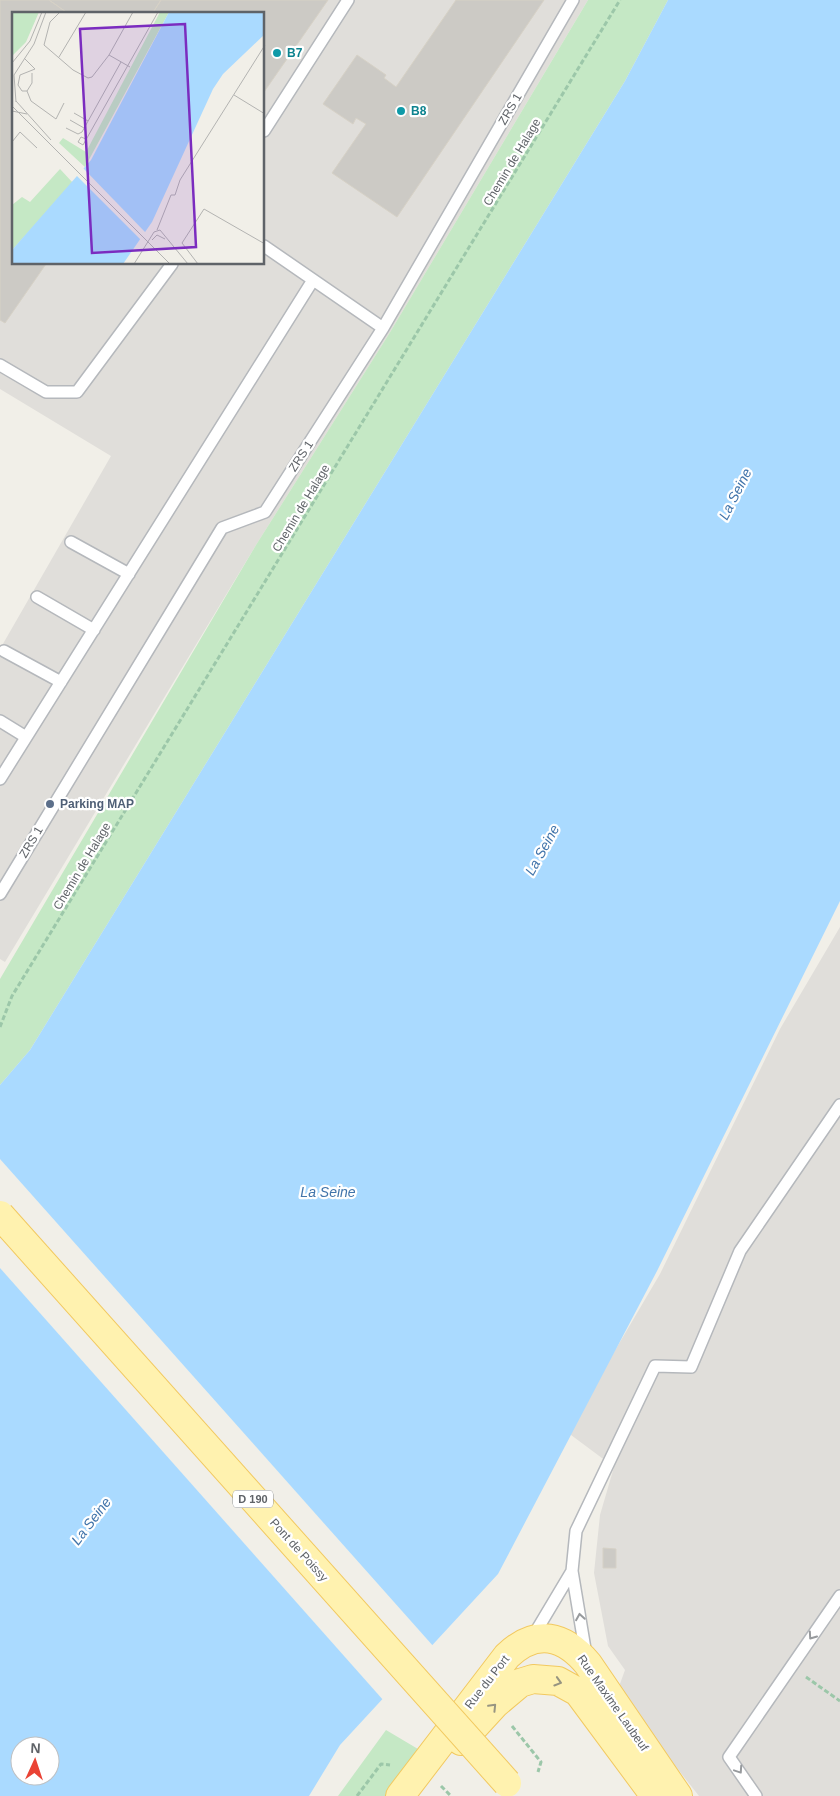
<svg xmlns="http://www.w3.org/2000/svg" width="840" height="1796" font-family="Arial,sans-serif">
  <rect width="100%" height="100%" fill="#f1efe8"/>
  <path fill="#e0deda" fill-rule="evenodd" d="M 0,0 L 588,0 L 389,334 L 256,545 L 5,962 L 0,959 L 0,649 L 111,456 L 0,389 ZM 14,14 L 264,14 L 264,264 L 14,264 Z
    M 840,927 L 840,1796 L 699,1796 L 617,1692 L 625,1670 L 608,1646 L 594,1573 L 600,1515 L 614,1467 L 567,1432 L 660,1274 L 780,1029 Z"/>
  <path fill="#c5e8c5" d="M 588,0 L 668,0 L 625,81 L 30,1050 L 0,1085 L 0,979 L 256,545 L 389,334 Z
    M 386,1730 L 418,1749 L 419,1759 L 397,1796 L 338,1796 Z"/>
  <path fill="#aadaff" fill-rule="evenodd" d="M 668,0 L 840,0 L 840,901 L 657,1271 L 498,1574 L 340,1745 L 309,1796 L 0,1796 L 0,1085 L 30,1050 L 625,81 ZM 20,1746 L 50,1746 L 50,1776 L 20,1776 Z"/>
  <path fill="#f1efe8" d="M 0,1159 L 434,1647 L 384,1701 L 0,1268 Z"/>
  <path fill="#cccac5" stroke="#d6d1c6" d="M 0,0 L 49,0 L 69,14 L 14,14 L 14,264 L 46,264 L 5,323 L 0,320 Z
    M 49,0 L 161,0 L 152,14 L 69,14 Z
    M 161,0 L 328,0 L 264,92 L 264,14 L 152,14 Z
    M 456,0 L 544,0 L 397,217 L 332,173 L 366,124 L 356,118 L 353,124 L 323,104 L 357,55 L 386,75 L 384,78 L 396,87 Z
    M 603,1548 L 616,1549 L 616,1568 L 603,1568 Z"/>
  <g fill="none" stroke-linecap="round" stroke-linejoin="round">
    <defs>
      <path id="service" d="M 264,131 L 348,0
        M 264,246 L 383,328
        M 0,365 L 46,392 L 77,392 L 172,264
        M 71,542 L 129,574
        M 37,597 L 94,630
        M 4,651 L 61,682
        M 0,721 L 26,737
        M 0,779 L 313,280
        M 0,894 L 222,528 L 265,512 L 383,328 L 573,0
        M 532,1638 L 572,1571
        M 586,1655 L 572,1571 L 576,1531 L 655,1366 L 691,1367 L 740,1251 L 840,1105
        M 756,1796 L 729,1757 L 840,1596"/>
      <path id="primary" d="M 461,1741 L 495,1704 L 520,1683 L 533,1679 L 558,1681 L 578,1692 L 655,1796
        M 400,1796 L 507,1656 C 536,1628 564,1635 588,1664 L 678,1796"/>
    </defs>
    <use href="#service" stroke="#b5b8bc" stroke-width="14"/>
    <use href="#primary" stroke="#f2c960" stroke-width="30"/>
    <path stroke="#9cc7a9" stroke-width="3" stroke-dasharray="5 2.5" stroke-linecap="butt" d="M 0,1027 L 12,996 L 620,0
      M 806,1677 L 840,1701
      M 512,1726 L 541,1762 L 538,1772
      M 441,1786 L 451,1796
      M 357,1796 L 381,1764 L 390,1765"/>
    <use href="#service" stroke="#fff" stroke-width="11"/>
    <use href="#primary" stroke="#fff2af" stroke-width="28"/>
    <defs>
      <path id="primary-bridge" d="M 0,1215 L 507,1783"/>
    </defs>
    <use href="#primary-bridge" stroke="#f2c960" stroke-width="30" stroke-linecap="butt"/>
    <use href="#primary-bridge" stroke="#fff2af" stroke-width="28"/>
  </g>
  <defs><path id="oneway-chevron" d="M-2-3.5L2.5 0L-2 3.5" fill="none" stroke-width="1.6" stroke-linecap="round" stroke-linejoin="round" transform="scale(1.25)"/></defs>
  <g stroke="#979a9d">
    <use href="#oneway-chevron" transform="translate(580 1617) rotate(-99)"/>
    <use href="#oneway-chevron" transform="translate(812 1636) rotate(125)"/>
    <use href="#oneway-chevron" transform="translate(739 1770) rotate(56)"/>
  </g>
  <g stroke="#979581">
    <use href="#oneway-chevron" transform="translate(558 1682) rotate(17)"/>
    <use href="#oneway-chevron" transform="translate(493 1707) rotate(-46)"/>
  </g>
  <g fill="#0f9aa8" stroke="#fff" stroke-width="2">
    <circle cx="277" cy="53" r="5"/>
    <circle cx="401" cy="111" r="5"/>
  </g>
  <circle fill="#5c6f8a" stroke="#fff" stroke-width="2" cx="50" cy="804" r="5"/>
  <g text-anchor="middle" stroke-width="4.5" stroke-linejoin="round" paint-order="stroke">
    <rect fill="#fff" stroke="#8f9295" stroke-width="1" x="233" y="1490.5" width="40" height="17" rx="4"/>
    <g font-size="11" font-weight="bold" fill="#5f6368">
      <text x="253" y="1503">D 190</text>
    </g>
    <g font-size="12" font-weight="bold" fill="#0d838f" stroke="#fff" text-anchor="start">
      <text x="287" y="57">B7</text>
      <text x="411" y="115">B8</text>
    </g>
    <g font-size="12" fill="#5f6368" stroke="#fff">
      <text transform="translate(510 109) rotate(-60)" y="4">ZRS 1</text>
      <text transform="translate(512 162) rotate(-59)" y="4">Chemin de Halage</text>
      <text transform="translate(301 456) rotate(-57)" y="4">ZRS 1</text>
      <text transform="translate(301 508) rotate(-59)" y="4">Chemin de Halage</text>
      <text transform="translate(31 842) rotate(-59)" y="4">ZRS 1</text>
      <text transform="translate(82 866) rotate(-59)" y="4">Chemin de Halage</text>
      <text transform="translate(299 1550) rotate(48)" y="4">Pont de Poissy</text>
      <text transform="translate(487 1682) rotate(-52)" y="4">Rue du Port</text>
      <text transform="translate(613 1703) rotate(55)" y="4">Rue Maxime Laubeuf</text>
    </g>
    <g font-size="12" font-weight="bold" fill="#4e5e75" stroke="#fff" text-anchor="start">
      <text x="60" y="808">Parking MAP</text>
    </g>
    <g font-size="14" font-style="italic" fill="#4174aa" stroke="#fff">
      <text transform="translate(735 494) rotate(-63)" y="5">La Seine</text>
      <text transform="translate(542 850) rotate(-61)" y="5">La Seine</text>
      <text x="328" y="1197">La Seine</text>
      <text transform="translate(91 1521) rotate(-53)" y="5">La Seine</text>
    </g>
  </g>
  <g transform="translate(12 12)">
    <rect width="252" height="252" fill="#f1efe8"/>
    <path d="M 0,0 L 27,0 L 14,30 L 0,44 ZM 148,0 L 157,0 L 73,155 L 47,131 L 51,126 L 74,140 ZM 48,157 L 61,171 L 0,238 L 0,193 L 10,185 L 18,190 Z" fill="#c5e8c5"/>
    <path d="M 157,0 L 252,0 L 252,23 L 211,62 L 201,77 L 140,210 L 111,252 L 0,252 L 0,238 L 79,148 Z" fill="#aadaff"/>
    <path d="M 70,155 L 134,221 L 129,228 L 64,163 Z" fill="#f1efe8"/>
    <path fill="none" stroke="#b3b3b1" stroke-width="1" d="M 48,0 L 38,10 L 32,33 L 61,58 L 76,66 L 80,65 L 97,43 L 121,0M 97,43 L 118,55M 47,45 L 74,0M 12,46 L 23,57 L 8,63 L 6,73 L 10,79 L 15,79 L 20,71 L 20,61M 0,51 L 18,29 L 30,0M 15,79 L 19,89 L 44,107 L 52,91M 222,83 L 253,102M 4,89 L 39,128M 4,90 L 2,63 L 22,32 L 34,0M 0,94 L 158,252M 0,99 L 15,102M 62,101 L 76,109M 58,108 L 72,116M 54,116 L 66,122 L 70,120 L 109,50M 74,127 L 69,125 L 66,130 L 71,133 L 146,0M 0,130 L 8,120 L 25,136M 145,218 L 159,183 L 163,183 L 168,168 L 253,33M 140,228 L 145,223 L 153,227M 122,252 L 142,220 L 148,218 L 176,252M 186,252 L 170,231 L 192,197 L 253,232"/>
    <path fill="#7b2cbf" fill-opacity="0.15" stroke="#7b2cbf" stroke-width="2.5" d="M 173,12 L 184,235 L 80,241 L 68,17 Z"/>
    <rect width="252" height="252" fill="none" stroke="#5f6368" stroke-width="2.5"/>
  </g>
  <g transform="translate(35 1761) rotate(3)"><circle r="24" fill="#ffffff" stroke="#bfc1c3"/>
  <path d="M0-4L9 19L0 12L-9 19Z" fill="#ea4335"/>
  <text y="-8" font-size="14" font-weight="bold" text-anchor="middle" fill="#5f6368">N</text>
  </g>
</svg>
